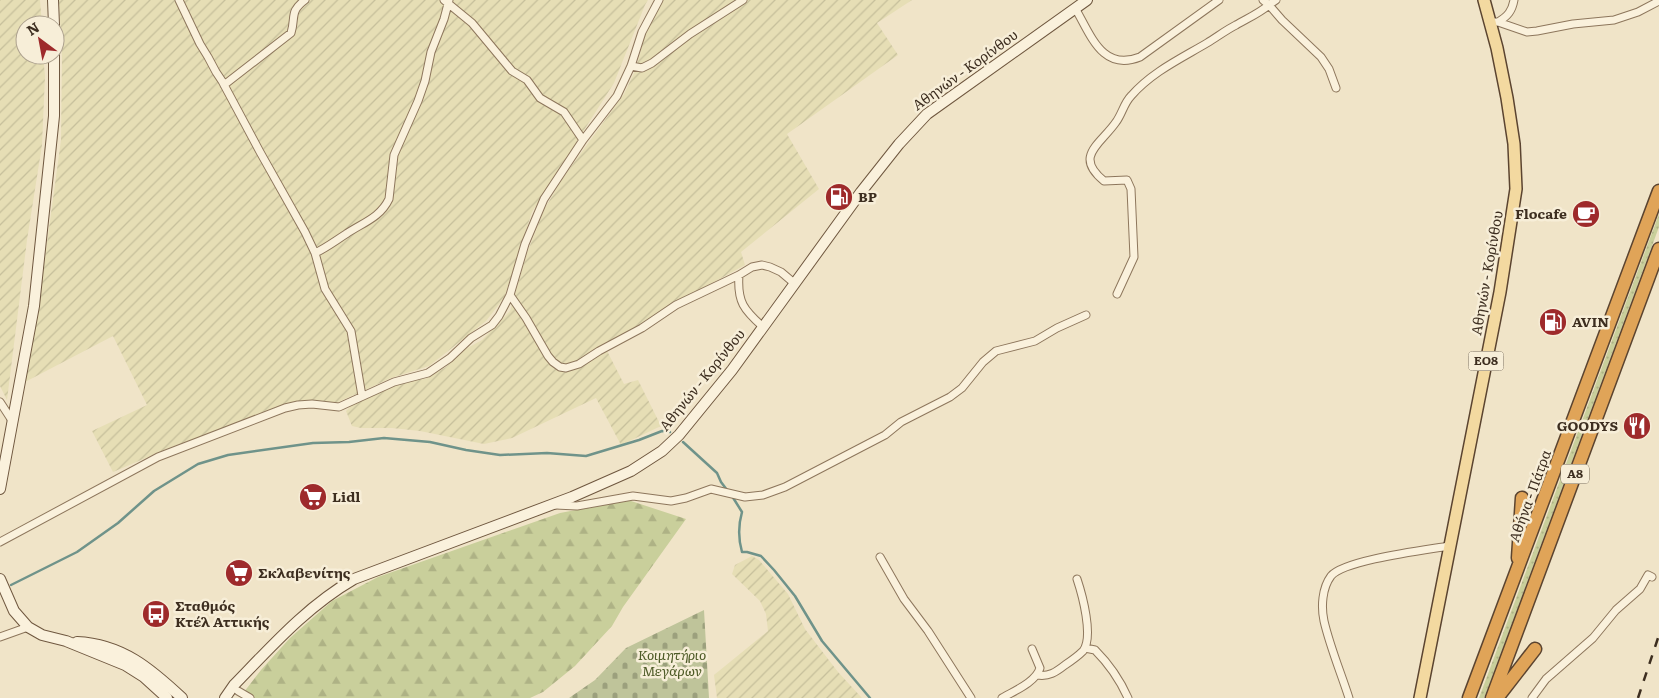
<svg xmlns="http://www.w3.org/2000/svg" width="1659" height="698" font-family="Literata,serif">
  <defs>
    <pattern id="farmland-furrows" width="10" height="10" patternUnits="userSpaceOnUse" patternTransform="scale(1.25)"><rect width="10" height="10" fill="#e6deb5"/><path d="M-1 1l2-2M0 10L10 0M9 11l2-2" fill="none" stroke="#c6bf9b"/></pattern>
    <pattern id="green-dots" width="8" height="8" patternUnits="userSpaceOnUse" patternTransform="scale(1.25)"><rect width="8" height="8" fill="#c9cf9b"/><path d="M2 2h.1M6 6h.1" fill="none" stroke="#aeb285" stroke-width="1.8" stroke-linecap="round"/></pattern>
    <pattern id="forest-firs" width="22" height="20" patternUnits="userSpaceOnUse" patternTransform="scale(1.25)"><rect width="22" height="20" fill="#c9cf9b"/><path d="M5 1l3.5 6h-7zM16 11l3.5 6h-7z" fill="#aeb285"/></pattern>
    <pattern id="cemetery-stones" width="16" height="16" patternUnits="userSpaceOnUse" patternTransform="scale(1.25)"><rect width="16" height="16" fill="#bfc49a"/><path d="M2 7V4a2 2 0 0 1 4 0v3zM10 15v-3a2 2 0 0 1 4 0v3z" fill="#9ca07d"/></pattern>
  </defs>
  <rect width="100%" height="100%" fill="#f0e4c8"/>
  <path fill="url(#farmland-furrows)" d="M 0,0 L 40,0 L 42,25 L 25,25 L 25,55 L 43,55 L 45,76 L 42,145 L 27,240 L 7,400 L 0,386 Z
    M 59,0 L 648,0 L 645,5 L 614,83 L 532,212 L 504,298 L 486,321 L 429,366 L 391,378 L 336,403 L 294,403 L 169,448 L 113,472 L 92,431 L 147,405 L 113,336 L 25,382 L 36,324 L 61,140 L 62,58 Z
    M 662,0 L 912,0 L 877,23 L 898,55 L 787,134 L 819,189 L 741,252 L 745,265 L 672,305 L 605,347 L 624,384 L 638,380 L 661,426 L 621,445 L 596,398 L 512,438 L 484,444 L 420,431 L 392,428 L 361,428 L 352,426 L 346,411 L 353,404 L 406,381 L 425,379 L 446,367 L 462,351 L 482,340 L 510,311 L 527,253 L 544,210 L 562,179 L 624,94 L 635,71 L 640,54 L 645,31 Z
    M 752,556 L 759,560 L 788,594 L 805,629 L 838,672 L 862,698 L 717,698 L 714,675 L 768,631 L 766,614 L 760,601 L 732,574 L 735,565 Z"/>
  <path fill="url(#green-dots)" d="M 1659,214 L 1659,227 L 1484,698 L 1479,698 Z"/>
  <path fill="url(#forest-firs)" d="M 628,500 L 686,519 L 623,607 L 612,626 L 575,666 L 543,692 L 530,698 L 241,698 L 244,692 L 261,670 L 290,638 L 332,601 L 378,577 L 560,513 Z"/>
  <path fill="url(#cemetery-stones)" d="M 704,610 L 709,698 L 569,698 L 595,680 L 626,648 Z"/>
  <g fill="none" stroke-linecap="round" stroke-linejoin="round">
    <path stroke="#6f938a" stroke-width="2.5" d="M 683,442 L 717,473 L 721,482 L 727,490
      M 732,496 L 742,512 C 738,526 738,538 742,552 L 747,552 L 761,556 L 774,570 L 795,596 L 822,641 L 870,698
      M 11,585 L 77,552 L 118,523 L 154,491 L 198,464 L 228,455 L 313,443 L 349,442 L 384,438 L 430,442 L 466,450 L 500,455 L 547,453 L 586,456 L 639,440 L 662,431 L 670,432"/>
    <defs>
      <path id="street" d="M 179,0 L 200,44 L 208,57 L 216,72 L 222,81 L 260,152 L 305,232 L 315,253 L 325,289 L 351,331 L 362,396
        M 444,0 L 472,23 L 512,71 L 527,80 L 540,98 L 564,112 L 583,140
        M 1263,0 L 1269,5 L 1276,0
        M 1075,8 C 1091,35 1102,72 1140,57 L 1219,0
        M 1490,22 L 1498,22 L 1527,32 L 1537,31 L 1573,24 L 1614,20 L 1638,12 L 1659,1
        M 1498,22 C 1508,16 1512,11 1514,0
        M 631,66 L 642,68 L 652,63 L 690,34 L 743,0
        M 224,85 L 291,33 C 296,17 289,12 305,0
        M 315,253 C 326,248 335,241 346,234 C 362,223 380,218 389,199 L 394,155 L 418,101 L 425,81 L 431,52 L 444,19 L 449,0
        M 739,275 C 737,302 744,310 763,327
        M 1117,294 L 1134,257 L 1131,189 L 1127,180 L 1104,181 C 1073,156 1101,144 1116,122 C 1122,114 1124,103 1131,96 C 1152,72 1180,59 1207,43 C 1217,37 1226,30 1236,25 C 1248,18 1258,14 1269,5 L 1282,20 L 1321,57 L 1329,69 L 1336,88
        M 510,295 L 526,318 L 548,356 L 553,362 L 560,367 L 566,368 L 579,364 L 599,351 L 642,328 L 676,305 L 739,275 L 752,267 L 762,265 L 770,267 L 781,272 L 794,283
        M 0,402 L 13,422
        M 555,505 L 577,506 L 633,496 L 671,501 L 686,498 L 711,489 L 745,497 L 763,495 L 785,487 L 885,435 L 901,422 L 950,397 L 962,388 L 983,362 L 996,351 L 1035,341 L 1057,328 L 1086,315
        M 0,542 L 158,457 L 285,408 L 298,405 L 312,404 L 339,407 L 394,382 L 428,373 L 450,358 L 471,338 L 492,325 L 499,316 L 510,295 L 525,244 L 544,199 L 583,140 L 617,96 L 631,66 L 642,32 L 659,0
        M 880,557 L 904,599 L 928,631 L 971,698
        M 0,637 L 28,627
        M 1085,648 L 1095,650 C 1109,664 1120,680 1128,698
        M 1037,675 C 1049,677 1056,672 1065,665 C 1071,661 1078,656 1083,651 C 1094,637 1082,594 1077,579
        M 238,691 L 250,698
        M 1002,698 C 1014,691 1036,682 1040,668 L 1032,649
        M 1349,698 C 1341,673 1330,647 1324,621 C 1321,607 1322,588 1331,576 C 1344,560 1426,550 1449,546
        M 1532,698 L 1546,679 L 1593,638 L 1616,610 L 1640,589 L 1648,575 L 1652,577"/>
      <path id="secondary" d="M 53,0 L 54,25
        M 0,489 L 34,306 L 54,116 L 54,55
        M 0,579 L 14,611 L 28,627 L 42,635 L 66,641 L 125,665 L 144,677 L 167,698
        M 77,642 C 122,644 151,669 182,698
        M 225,698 L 234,685 C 272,646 306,607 354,579 L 572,497 L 631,471 L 662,451 L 679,435 L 732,370 L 861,192 L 899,144 L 927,114 L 1087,0"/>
      <path id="primary" d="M 1420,698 L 1500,292 L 1516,189 L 1514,144 L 1507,98 L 1497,48 L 1484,0"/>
      <path id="highway" d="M 1518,558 L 1522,498
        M 1469,698 L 1659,191
        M 1492,698 L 1659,249
        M 1497,698 L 1535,649"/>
    </defs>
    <use href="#street" stroke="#8d765c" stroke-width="9"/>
    <use href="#secondary" stroke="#6f573f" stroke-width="12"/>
    <use href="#primary" stroke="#5b4430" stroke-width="14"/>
    <use href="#highway" stroke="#5b4430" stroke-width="15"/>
    <use href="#street" stroke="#faf1dc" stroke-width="7"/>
    <use href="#secondary" stroke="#faf1dc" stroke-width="10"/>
    <use href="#primary" stroke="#f3d9a0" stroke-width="11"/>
    <use href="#highway" stroke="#e0a458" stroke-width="12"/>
    <path stroke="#3d2e20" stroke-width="2.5" stroke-dasharray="9 9" stroke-linecap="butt" d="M 1638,698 L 1659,635"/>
  </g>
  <defs>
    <symbol id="fuel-disc" viewBox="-11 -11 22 22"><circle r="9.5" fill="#9e2a2b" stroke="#f7eed8"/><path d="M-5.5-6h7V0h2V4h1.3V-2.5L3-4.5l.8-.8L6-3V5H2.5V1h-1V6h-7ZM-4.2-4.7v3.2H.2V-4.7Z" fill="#fff"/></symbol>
    <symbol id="cafe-disc" viewBox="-11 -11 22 22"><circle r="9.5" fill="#9e2a2b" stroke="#f7eed8"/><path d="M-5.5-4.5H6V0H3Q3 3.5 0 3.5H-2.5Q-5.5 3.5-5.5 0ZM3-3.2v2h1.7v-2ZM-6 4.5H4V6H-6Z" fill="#fff"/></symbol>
    <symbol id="restaurant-disc" viewBox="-11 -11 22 22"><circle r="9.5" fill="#9e2a2b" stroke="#f7eed8"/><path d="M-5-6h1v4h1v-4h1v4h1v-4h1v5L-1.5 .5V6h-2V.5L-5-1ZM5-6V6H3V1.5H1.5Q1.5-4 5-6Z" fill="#fff"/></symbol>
    <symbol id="supermarket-disc" viewBox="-11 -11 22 22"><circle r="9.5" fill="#9e2a2b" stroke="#f7eed8"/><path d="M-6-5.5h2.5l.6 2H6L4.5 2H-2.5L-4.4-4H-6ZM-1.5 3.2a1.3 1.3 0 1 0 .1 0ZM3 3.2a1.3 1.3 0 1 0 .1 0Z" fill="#fff"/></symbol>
    <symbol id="bus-disc" viewBox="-11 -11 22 22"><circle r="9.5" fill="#9e2a2b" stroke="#f7eed8"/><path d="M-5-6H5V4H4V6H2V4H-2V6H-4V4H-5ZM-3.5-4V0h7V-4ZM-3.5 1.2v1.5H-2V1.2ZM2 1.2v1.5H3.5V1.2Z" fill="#fff"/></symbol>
  </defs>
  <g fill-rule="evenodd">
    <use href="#fuel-disc" x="823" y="181" width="32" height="32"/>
    <use href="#cafe-disc" x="1570" y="198" width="32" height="32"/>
    <use href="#fuel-disc" x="1537" y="306" width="32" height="32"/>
    <use href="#restaurant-disc" x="1621" y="410" width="32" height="32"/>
    <use href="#supermarket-disc" x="297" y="481" width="32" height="32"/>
    <use href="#supermarket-disc" x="223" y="557" width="32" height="32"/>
    <use href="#bus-disc" x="140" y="598" width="32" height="32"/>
  </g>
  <g text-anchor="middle" stroke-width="5" stroke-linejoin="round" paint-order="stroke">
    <g fill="#f7eed8" stroke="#756857" stroke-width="1">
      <rect x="1468.5" y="351.5" width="35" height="19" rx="4"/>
      <rect x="1561" y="464.5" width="28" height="19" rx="4"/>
    </g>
    <g font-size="12" font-weight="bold" fill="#3d2e20">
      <text x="1486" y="365">ΕΟ8</text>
      <text x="1575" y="478">Α8</text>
    </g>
    <g font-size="14" fill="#3d2e20" stroke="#f7eed8">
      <text transform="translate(965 70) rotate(-36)" y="5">Αθηνών - Κορίνθου</text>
      <text transform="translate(1487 273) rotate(-80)" y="5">Αθηνών - Κορίνθου</text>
      <text transform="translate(702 380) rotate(-51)" y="5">Αθηνών - Κορίνθου</text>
      <text transform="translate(1530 496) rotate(-70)" y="5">Αθήνα - Πάτρα</text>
    </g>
    <g font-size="14" font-weight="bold" fill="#3d2e20" stroke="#f7eed8" text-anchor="start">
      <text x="858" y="202">BP</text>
      <text x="1567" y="219" text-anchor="end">Flocafe</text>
      <text x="1572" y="327">AVIN</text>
      <text x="1618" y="431" text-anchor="end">GOODYS</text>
      <text x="332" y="502">Lidl</text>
      <text x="258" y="578">Σκλαβενίτης</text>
      <text x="175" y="611">Σταθμός<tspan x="175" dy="16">Κτέλ Αττικής</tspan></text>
    </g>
    <g font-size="14" font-style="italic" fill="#4d5a26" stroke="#f7eed8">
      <text x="672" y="660">Κοιμητήριο<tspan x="672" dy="16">Μεγάρων</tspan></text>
    </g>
  </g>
  <g transform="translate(40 40) rotate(328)"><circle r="24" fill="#f7eed8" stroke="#ada18e"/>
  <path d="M0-4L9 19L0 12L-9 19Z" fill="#9e2a2b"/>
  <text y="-8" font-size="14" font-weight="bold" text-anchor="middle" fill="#3d2e20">N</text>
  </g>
</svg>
